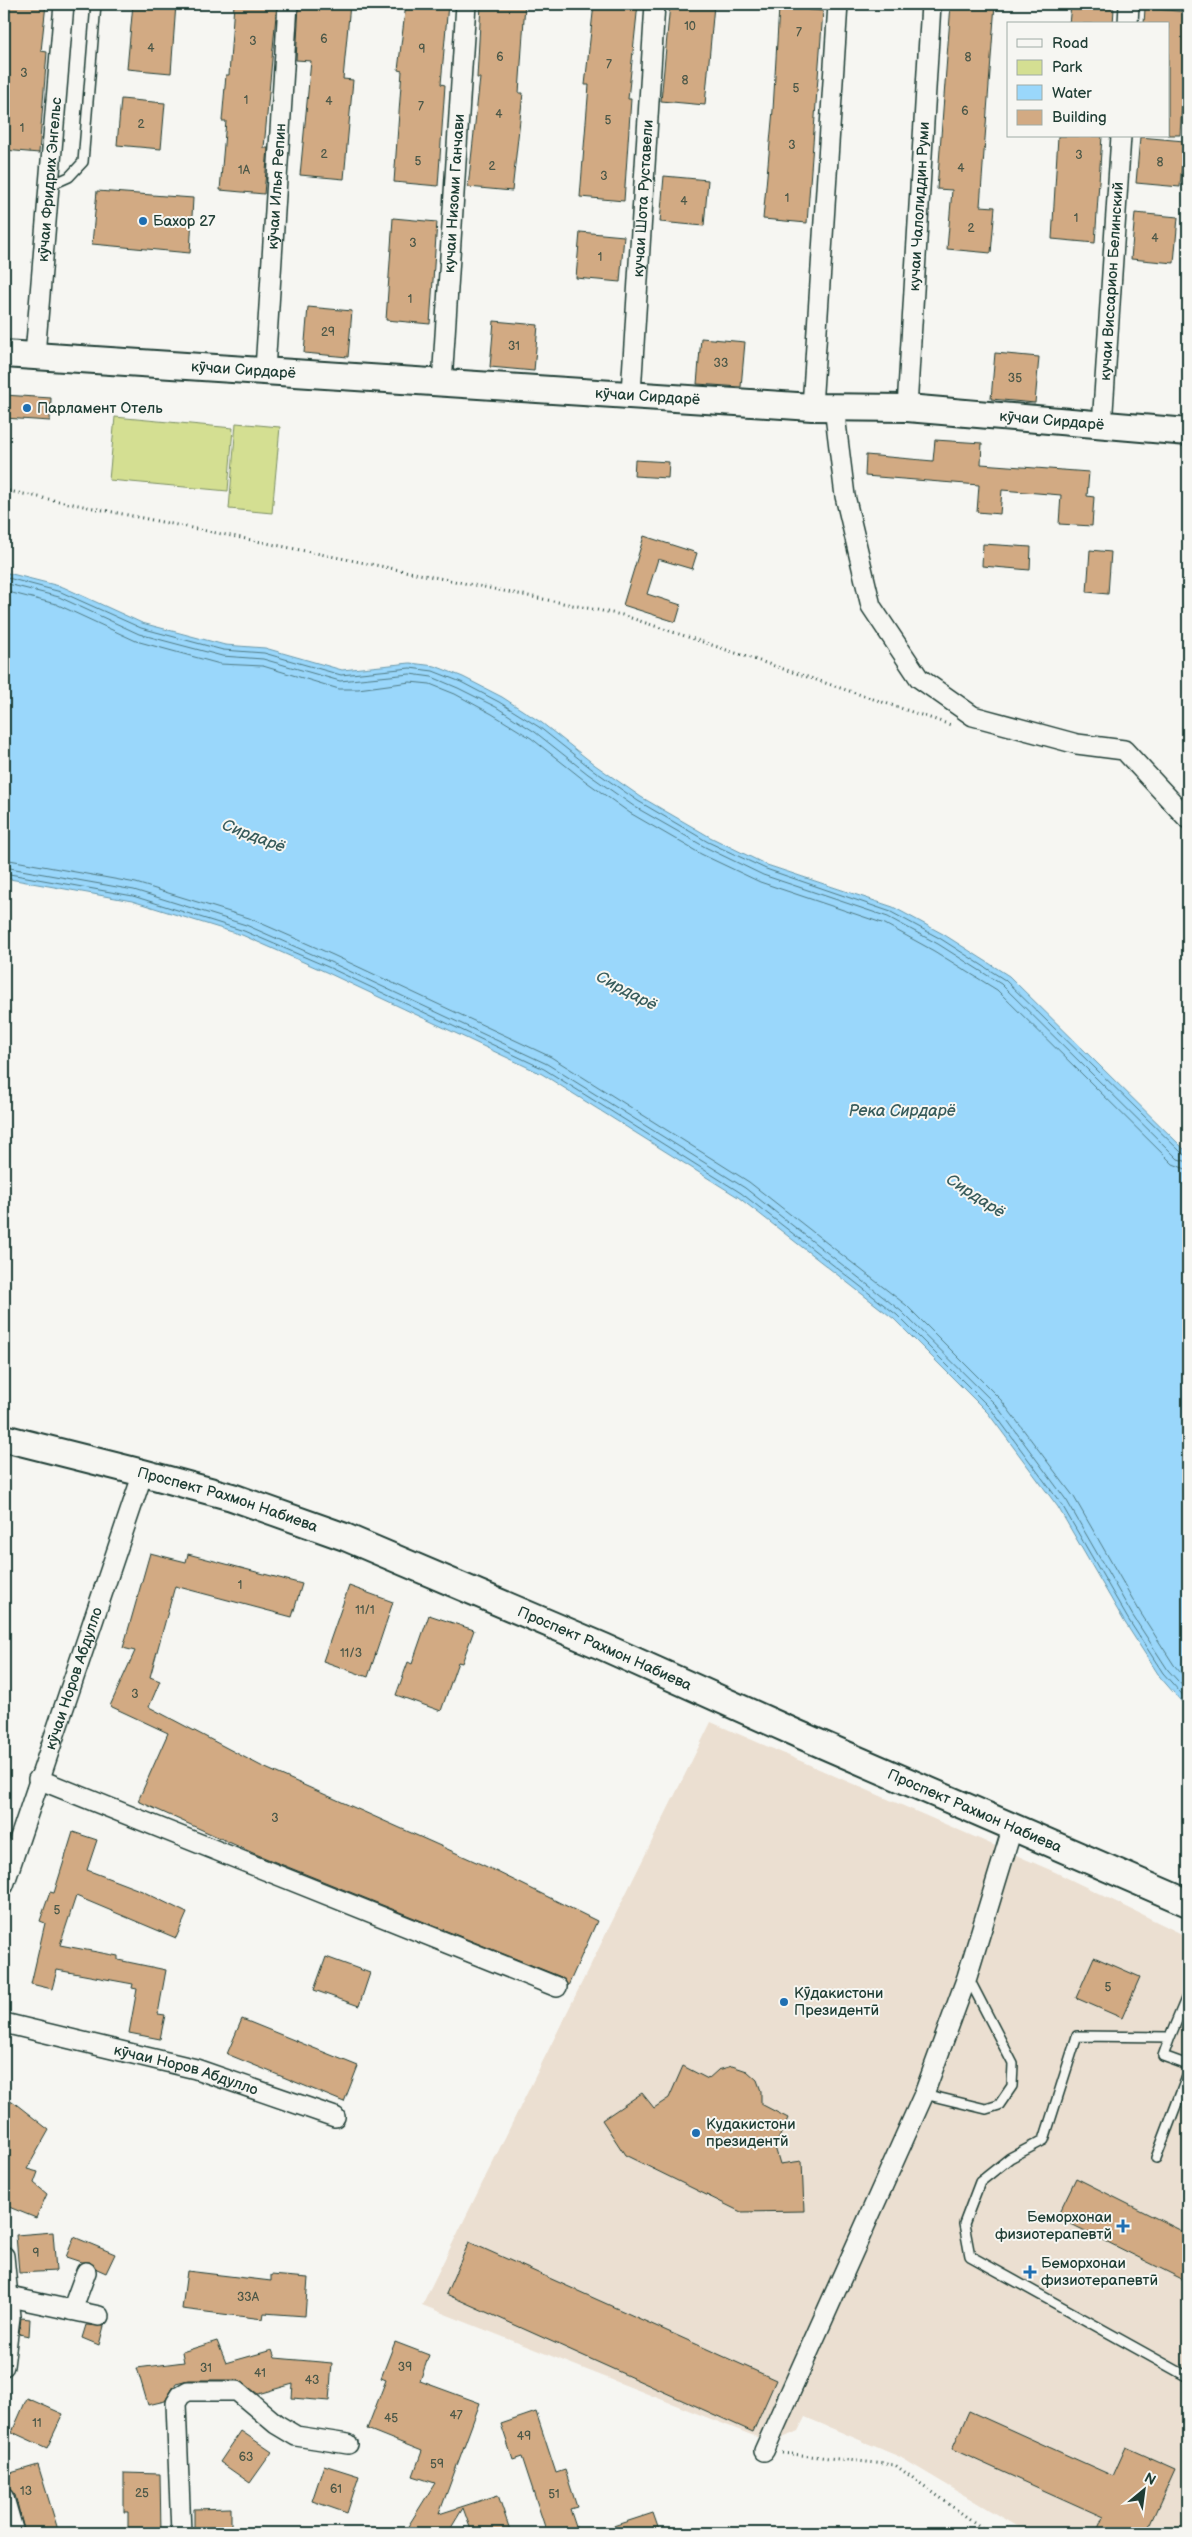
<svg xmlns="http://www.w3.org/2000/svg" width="1192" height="2537" font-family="'Balsamiq Sans',sans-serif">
  <rect width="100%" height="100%" fill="#f6f6f2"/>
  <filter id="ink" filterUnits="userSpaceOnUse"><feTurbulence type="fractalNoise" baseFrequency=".02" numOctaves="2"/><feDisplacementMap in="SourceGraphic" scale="10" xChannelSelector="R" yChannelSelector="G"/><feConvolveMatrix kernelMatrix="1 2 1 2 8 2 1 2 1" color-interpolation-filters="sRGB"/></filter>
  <g filter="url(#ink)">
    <path fill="#ebdfd1" d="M 711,1722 L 1055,1872 L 1188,1937 L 1188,2533 L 1028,2533 L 900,2457 L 805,2417 L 798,2431 L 772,2443 L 422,2305 Z"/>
    <path fill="#d4df92" stroke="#7a8e63" d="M 115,417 L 233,428 L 228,491 L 109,480 Z
      M 236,423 L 280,427 L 272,513 L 229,509 Z"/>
    <path fill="#9ad7fb" stroke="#6999ab" d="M 4,572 L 63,587 L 142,623 L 225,645 L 265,648 L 342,670 L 410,663 L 435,666 L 463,677 L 502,697 L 542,723 L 595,765 L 641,797 L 710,837 L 767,865 L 893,907 L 943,934 L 1009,976 L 1188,1153 L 1188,1709 L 1160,1677 L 1124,1621 L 1058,1507 L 988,1413 L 894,1319 L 738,1197 L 542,1074 L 326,972 L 242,935 L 132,901 L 4,878 Z"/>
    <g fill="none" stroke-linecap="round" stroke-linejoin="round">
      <path stroke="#507b84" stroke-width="1" d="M 4,577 L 61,592 L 141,628 L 223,650 L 264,653 L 341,675 L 410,668 L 433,671 L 461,682 L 499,702 L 539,727 L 592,769 L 638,801 L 708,842 L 766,869 L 891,912 L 941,939 L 1005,980 L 1183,1154 L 1188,1156
        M 4,583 L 59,597 L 139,634 L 222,656 L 263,659 L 340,681 L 410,674 L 432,677 L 458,688 L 496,707 L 535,732 L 588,774 L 635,807 L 705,847 L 763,875 L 888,917 L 938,944 L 1001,984 L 1178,1159 L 1188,1162
        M 4,591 L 56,604 L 136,641 L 220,664 L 263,666 L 339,689 L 358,689 L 410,682 L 430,684 L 455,694 L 492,714 L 531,738 L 584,780 L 630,813 L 701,854 L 760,882 L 885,924 L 934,951 L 997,990 L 1173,1164 L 1188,1170
        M 4,859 L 136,883 L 249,918 L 333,955 L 551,1057 L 749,1182 L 906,1305 L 1001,1400 L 1074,1497 L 1140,1612 L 1174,1665 L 1188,1681
        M 4,867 L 134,890 L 246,925 L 330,962 L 547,1064 L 745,1188 L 901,1311 L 996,1405 L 1067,1501 L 1133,1616 L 1168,1670 L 1188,1692
        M 4,873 L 133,896 L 244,931 L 328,967 L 544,1069 L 741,1193 L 897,1315 L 991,1409 L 1062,1505 L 1128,1619 L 1163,1673 L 1188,1701"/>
    </g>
    <path fill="#d2aa83" stroke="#1f3d34" d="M 4,4 L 46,4 L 41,51 L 47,52 L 39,153 L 4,150 Z
      M 133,4 L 176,4 L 171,73 L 127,69 Z
      M 234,4 L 277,4 L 264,148 L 268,148 L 264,194 L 220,190 L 226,121 L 222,121 L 226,75 L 229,75 Z
      M 299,4 L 350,4 L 343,79 L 353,80 L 344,179 L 300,175 L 311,61 L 296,60 Z
      M 406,4 L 448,4 L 441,84 L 445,85 L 438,186 L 394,182 L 402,71 L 398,70 Z
      M 481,4 L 525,4 L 519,93 L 523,93 L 512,191 L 468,187 L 480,78 L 477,78 Z
      M 594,4 L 638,4 L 628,99 L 631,99 L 624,201 L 580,197 L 589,85 L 585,85 Z
      M 670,4 L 714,5 L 705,105 L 661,101 Z
      M 951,4 L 995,4 L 980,206 L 995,207 L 991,253 L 947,249 L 952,190 L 937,189 Z
      M 1071,5 L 1114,9 L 1113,24 L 1069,24 Z
      M 779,7 L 823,11 L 807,223 L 763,219 L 773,110 Z
      M 1145,8 L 1188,12 L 1180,135 L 1168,135 L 1168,24 L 1144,24 Z
      M 121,99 L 165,103 L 161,149 L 117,145 Z
      M 1058,136 L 1102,136 L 1095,243 L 1052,239 Z
      M 1140,137 L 1184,141 L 1180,187 L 1136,183 Z
      M 664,176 L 708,180 L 704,226 L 660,222 Z
      M 97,191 L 193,198 L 190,253 L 92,244 Z
      M 1135,213 L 1178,217 L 1174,263 L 1131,259 Z
      M 393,218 L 437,222 L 430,324 L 386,320 Z
      M 580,232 L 624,236 L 620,282 L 576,278 Z
      M 308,307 L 352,311 L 348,357 L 304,353 Z
      M 494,321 L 538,325 L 534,371 L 490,367 Z
      M 701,338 L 745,342 L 741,387 L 697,384 Z
      M 995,353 L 1039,357 L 1035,403 L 991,399 Z
      M 4,395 L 51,398 L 50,421 L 4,418 Z
      M 935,440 L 982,443 L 981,464 L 1089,472 L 1087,496 L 1094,497 L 1092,526 L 1059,524 L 1061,495 L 1002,490 L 1000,514 L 977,512 L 979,485 L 865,476 L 866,455 L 933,461 Z
      M 635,460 L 669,462 L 668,478 L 634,476 Z
      M 644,536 L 697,553 L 692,569 L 658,559 L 647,594 L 681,605 L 676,622 L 623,605 Z
      M 983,544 L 1031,547 L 1030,570 L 982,566 Z
      M 1090,550 L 1111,552 L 1108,594 L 1087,592 Z
      M 150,1553 L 186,1562 L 188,1554 L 302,1584 L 292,1617 L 175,1586 L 150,1677 L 160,1681 L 149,1707 L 261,1766 L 483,1865 L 597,1921 L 568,1986 L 561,1977 L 253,1853 L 138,1801 L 168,1733 L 110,1706 L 135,1651 L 123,1648 Z
      M 349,1586 L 393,1602 L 368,1677 L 323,1661 Z
      M 429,1615 L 474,1630 L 462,1663 L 458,1662 L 441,1711 L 396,1695 L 408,1662 L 412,1664 Z
      M 73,1832 L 97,1840 L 87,1870 L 142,1891 L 187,1913 L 176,1938 L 76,1896 L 60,1945 L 118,1956 L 118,1960 L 166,1970 L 158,2014 L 165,2015 L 160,2039 L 129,2033 L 137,1989 L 132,1988 L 133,1984 L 57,1970 L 52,1989 L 31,1984 L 45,1923 L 40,1921 L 50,1892 L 54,1893 Z
      M 326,1957 L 370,1973 L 359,2006 L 314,1990 Z
      M 1094,1957 L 1140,1977 L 1122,2018 L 1076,1998 Z
      M 242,2019 L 358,2066 L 344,2102 L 227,2054 Z
      M 683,2066 L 708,2079 L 718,2070 L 732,2066 L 747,2071 L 757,2080 L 761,2091 L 761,2104 L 788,2118 L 775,2147 L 780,2164 L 802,2161 L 804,2211 L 741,2212 L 625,2155 L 602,2120 L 642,2093 L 654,2108 L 669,2098 Z
      M 12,2101 L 49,2130 L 27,2169 L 38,2172 L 34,2183 L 47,2194 L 36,2218 L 4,2205 L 4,2112 Z
      M 1076,2178 L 1188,2234 L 1188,2282 L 1057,2217 Z
      M 53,2232 L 56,2271 L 19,2273 L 16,2235 Z
      M 74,2237 L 115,2254 L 106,2273 L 97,2269 L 90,2262 L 81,2262 L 66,2257 Z
      M 469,2242 L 776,2380 L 753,2432 L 446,2294 Z
      M 187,2271 L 271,2281 L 271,2275 L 308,2278 L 305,2316 L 264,2313 L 263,2319 L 182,2309 Z
      M 21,2318 L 30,2319 L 29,2336 L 19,2334 Z
      M 86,2325 L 104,2326 L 99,2345 L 82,2338 Z
      M 217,2341 L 226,2363 L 272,2350 L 275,2358 L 332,2363 L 329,2401 L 292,2398 L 293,2384 L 258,2394 L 238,2380 L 188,2380 L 176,2383 L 165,2401 L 148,2405 L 137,2368 L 184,2362 L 182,2352 Z
      M 395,2342 L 429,2355 L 420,2381 L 480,2403 L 439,2514 L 498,2495 L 511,2533 L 472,2533 L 463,2508 L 448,2533 L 416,2533 L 407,2528 L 435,2483 L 413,2476 L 422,2451 L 367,2429 L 386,2380 L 381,2378 Z
      M 27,2398 L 63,2414 L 47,2448 L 12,2432 Z
      M 969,2411 L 1113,2476 L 1126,2447 L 1175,2469 L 1146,2533 L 1096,2533 L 1103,2517 L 952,2449 Z
      M 536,2412 L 556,2473 L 565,2470 L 577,2507 L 570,2509 L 578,2533 L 547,2533 L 522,2457 L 513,2460 L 501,2424 Z
      M 241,2431 L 272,2452 L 250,2483 L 220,2462 Z
      M 38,2465 L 59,2533 L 25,2533 L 15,2495 L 6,2487 L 4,2475 Z
      M 324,2465 L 359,2476 L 347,2513 L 312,2501 Z
      M 124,2473 L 160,2474 L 161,2533 L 128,2533 L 128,2512 L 124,2512 Z
      M 231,2508 L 231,2533 L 194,2533 L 194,2509 Z
      M 653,2513 L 660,2533 L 602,2533 L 601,2530 Z"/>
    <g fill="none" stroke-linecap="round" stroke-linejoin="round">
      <defs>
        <path id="lane" d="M 51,185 L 69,177 L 83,162 L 96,4
          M 1188,1994 L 1170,2037 L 1077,2036 L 1044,2140 L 1010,2158 L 980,2182 L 964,2224 L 970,2256 L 1188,2377
          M 1170,2037 L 1163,2056 L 1188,2065
          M 924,2094 L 986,2109 L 999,2105 L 1012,2086 L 1013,2064 L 968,1977
          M 1156,2158 L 1188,2074"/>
        <g id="street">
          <path d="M 1128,24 L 1129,4"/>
          <path id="s1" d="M 35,355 L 64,4"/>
          <path id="s2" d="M 265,370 L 288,4"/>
          <path id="s3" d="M 442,383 L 466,4"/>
          <path id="s4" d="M 631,393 L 655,4"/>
          <path d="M 812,407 L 838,4"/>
          <path d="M 834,407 L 845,496 L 871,606 L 919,678 L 973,716 L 1077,744 L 1124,750 L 1188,819"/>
          <path id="s5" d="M 907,408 L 931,4"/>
          <path id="s6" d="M 1102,426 L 1121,136"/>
          <path d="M 38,1779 L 557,1987"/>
          <path id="s7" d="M 4,1885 L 143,1473"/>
          <path id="s8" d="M 4,2023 L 196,2069 L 335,2117"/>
          <path d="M 4,2256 L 10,2317 L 4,2366"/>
          <path d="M 10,2297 L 99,2316"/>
          <path d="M 72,2310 L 86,2272"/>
          <path d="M 764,2451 L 924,2094 L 967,1977 L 1013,1826"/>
          <path d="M 4,2498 L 14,2533"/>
          <path d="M 181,2533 L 176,2403 L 181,2395 L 188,2391 L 237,2391 L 276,2424 L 296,2436 L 348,2444"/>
        </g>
        <g id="secondary">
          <path id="s9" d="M 4,354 L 812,407 L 907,408 L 1188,432"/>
          <path id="s10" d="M 4,1438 L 143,1473 L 232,1497 L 345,1537 L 604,1647 L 798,1734 L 1188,1903"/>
        </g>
      </defs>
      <use href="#lane" stroke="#1f3d34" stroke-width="12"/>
      <use href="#street" stroke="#1f3d34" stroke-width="22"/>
      <use href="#secondary" stroke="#1f3d34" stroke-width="30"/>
      <path stroke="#1f3d34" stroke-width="3" stroke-dasharray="1 4" stroke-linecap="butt" d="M 4,490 L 622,615 L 951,725
        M 782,2453 L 895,2465 L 989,2533"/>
      <use href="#lane" stroke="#f6f6f2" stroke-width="9"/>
      <use href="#street" stroke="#f6f6f2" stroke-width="19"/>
      <use href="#secondary" stroke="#f6f6f2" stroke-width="26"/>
    </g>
  </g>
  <g fill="#1f6fb2" stroke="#f6f6f2" stroke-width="2">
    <circle cx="143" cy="221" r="5"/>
    <circle cx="27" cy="408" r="5"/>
    <circle cx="784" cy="2002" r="5"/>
    <circle cx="696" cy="2133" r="5"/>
    <path d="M1120.5 2218.5h5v5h5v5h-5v5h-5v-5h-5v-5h5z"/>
    <path d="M1027.5 2264.5h5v5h5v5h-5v5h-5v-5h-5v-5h5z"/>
  </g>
  <g text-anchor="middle" stroke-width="4" stroke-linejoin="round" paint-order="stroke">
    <g font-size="12" fill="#4c5848">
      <text x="690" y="30">10</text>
      <text x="799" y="36">7</text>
      <text x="324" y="43">6</text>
      <text x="253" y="45">3</text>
      <text x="151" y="52">4</text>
      <text x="422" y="53">9</text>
      <text x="500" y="61">6</text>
      <text x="968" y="61">8</text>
      <text x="609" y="68">7</text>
      <text x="24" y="77">3</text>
      <text x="685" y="84">8</text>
      <text x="796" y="92">5</text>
      <text x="246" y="104">1</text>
      <text x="329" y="105">4</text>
      <text x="421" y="110">7</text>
      <text x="965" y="115">6</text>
      <text x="499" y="118">4</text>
      <text x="608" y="124">5</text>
      <text x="141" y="128">2</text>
      <text x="22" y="132">1</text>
      <text x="792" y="149">3</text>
      <text x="324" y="158">2</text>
      <text x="1079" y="159">3</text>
      <text x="418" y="165">5</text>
      <text x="1160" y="166">8</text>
      <text x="492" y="170">2</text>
      <text x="961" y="172">4</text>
      <text x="244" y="174">1А</text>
      <text x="604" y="180">3</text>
      <text x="787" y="202">1</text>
      <text x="684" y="205">4</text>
      <text x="1076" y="222">1</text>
      <text x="971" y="232">2</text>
      <text x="1155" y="242">4</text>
      <text x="413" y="247">3</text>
      <text x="600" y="261">1</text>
      <text x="410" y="303">1</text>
      <text x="328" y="336">29</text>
      <text x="514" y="350">31</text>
      <text x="721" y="367">33</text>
      <text x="1015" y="382">35</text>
      <text x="240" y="1589">1</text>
      <text x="365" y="1614">11/1</text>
      <text x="351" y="1657">11/3</text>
      <text x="135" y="1698">3</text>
      <text x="275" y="1822">3</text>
      <text x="57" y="1914">5</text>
      <text x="1108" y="1991">5</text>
      <text x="36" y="2257">9</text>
      <text x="248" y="2301">33А</text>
      <text x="405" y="2371">39</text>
      <text x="206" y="2372">31</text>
      <text x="260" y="2377">41</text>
      <text x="312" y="2384">43</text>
      <text x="456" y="2419">47</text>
      <text x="391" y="2422">45</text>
      <text x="37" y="2427">11</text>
      <text x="524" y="2440">49</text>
      <text x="246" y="2461">63</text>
      <text x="437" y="2468">59</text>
      <text x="336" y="2493">61</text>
      <text x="26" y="2495">13</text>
      <text x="142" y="2497">25</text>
      <text x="554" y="2498">51</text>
    </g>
    <g font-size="15" fill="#1f3d34" stroke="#f6f6f2">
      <text dy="5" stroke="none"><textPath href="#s1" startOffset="176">кӯчаи Фридрих Энгельс</textPath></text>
      <text dy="5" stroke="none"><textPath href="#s2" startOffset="184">кӯчаи Илья Репин</textPath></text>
      <text dy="5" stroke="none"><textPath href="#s3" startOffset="190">кучаи Низоми Ганчави</textPath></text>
      <text dy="5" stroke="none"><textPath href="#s4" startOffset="195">кучаи Шота Руставели</textPath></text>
      <text dy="5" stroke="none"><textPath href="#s5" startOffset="202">кучаи Чалолиддин Руми</textPath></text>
      <text dy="5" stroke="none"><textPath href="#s6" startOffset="145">кучаи Виссарион Белинский</textPath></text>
      <text dy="5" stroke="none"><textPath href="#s9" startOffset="240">кӯчаи Сирдарё</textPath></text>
      <text dy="5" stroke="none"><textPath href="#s9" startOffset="645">кӯчаи Сирдарё</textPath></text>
      <text dy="5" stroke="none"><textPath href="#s9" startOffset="1050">кӯчаи Сирдарё</textPath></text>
      <text dy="5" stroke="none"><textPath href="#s10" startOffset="232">Проспект Рахмон Набиева</textPath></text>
      <text dy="5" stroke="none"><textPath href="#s10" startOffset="638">Проспект Рахмон Набиева</textPath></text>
      <text dy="5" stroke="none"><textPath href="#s7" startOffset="218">кӯчаи Норов Абдулло</textPath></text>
      <text dy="5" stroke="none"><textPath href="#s10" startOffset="1042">Проспект Рахмон Набиева</textPath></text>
      <text dy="5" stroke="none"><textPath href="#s8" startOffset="188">кӯчаи Норов Абдулло</textPath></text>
    </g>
    <g font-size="15" fill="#1f3d34" stroke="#f6f6f2" text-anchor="start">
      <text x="153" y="226">Бахор 27</text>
      <text x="37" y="413">Парламент Отель</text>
      <text x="794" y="1998">Кӯдакистони<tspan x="794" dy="17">Президентӣ</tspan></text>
      <text x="706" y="2129">Кудакистони<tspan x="706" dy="17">президентй</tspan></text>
      <text x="1112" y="2222" text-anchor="end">Беморхонаи<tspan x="1112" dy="17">физиотерапевтй</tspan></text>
      <text x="1041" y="2268">Беморхонаи<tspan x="1041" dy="17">физиотерапевтӣ</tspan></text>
    </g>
    <g font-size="16" font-style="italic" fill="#385c5c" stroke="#f6f6f2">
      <text transform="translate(254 835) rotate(21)" y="6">Сирдарё</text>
      <text transform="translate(627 990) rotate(28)" y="6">Сирдарё</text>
      <text x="902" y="1116">Река Сирдарё</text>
      <text transform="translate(976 1195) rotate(33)" y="6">Сирдарё</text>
    </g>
  </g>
  <rect width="1192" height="2537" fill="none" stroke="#f6f6f2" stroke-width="20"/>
  <rect x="10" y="10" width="1172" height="2517" fill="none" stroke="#1f3d34" stroke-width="2" filter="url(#ink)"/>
  <rect x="1007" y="22" width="162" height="115" fill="#f6f6f2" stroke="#a0aca6"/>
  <rect x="1017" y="39" width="25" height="8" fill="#f6f6f2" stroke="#a0aca6"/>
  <text x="1052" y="48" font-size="15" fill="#1f3d34">Road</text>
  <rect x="1017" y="60" width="25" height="15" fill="#d4df92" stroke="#a0aca6"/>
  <text x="1052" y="72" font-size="15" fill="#1f3d34">Park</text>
  <rect x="1017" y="85" width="25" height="15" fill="#9ad7fb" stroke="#a0aca6"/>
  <text x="1052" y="98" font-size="15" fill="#1f3d34">Water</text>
  <rect x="1017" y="110" width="25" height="15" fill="#d2aa83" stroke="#a0aca6"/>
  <text x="1052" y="122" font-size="15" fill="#1f3d34">Building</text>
  <g transform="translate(1144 2490) rotate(29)" stroke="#f6f6f2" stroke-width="4" paint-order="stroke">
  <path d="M0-4L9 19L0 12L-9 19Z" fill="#1f3d34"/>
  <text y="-8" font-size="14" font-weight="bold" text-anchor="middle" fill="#1f3d34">N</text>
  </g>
</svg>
